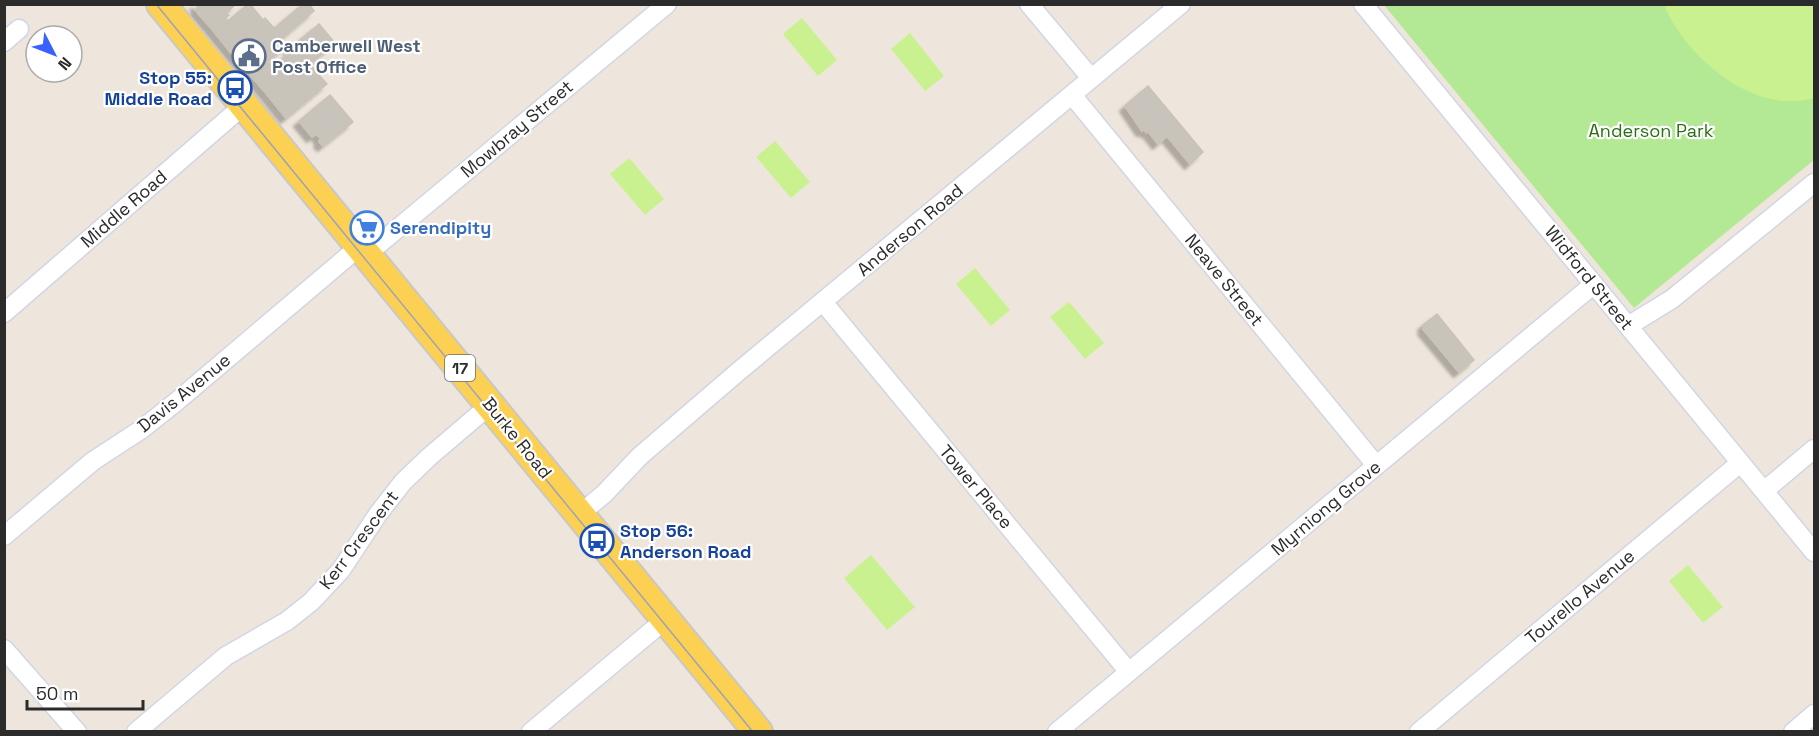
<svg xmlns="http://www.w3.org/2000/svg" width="1819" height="736" font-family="'Space Grotesk',sans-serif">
  <defs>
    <filter id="shadow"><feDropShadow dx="-5.5" dy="5.5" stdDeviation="1.5" flood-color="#0004"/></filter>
  </defs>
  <rect width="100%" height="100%" fill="#eee6dc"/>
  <path fill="#b3e994" d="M 1384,5 L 1814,5 L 1814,160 L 1634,308 Z"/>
  <path fill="#caf18f" d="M 1664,5 L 1814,5 L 1814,98 C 1754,116 1686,57 1664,5 Z
    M 802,18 L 837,60 L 818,76 L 783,34 Z
    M 910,33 L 944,76 L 925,91 L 891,49 Z
    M 775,141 L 810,182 L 791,198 L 756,157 Z
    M 629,158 L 664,199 L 645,215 L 610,174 Z
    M 975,268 L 1010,310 L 991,326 L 956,284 Z
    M 1069,302 L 1104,343 L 1085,359 L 1050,317 Z
    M 871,555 L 915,607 L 887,630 L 844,578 Z
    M 1688,565 L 1723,607 L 1703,623 L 1669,581 Z"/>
  <path fill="#c9c4bb" stroke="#cac2b6" stroke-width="1.5" filter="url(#shadow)" d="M 195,4 L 223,4 L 204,20 L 195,10 L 198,8 Z
    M 223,4 L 236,4 L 226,13 L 229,15 L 212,29 L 204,20 Z
    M 248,4 L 250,4 L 263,20 L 228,49 L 212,29 L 226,18 L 228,21 Z
    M 303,4 L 309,4 L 314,11 L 246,69 L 237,60 Z
    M 265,18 L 274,28 L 237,60 L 228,49 Z
    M 319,24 L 335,43 L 270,98 L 253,78 L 270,63 L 273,67 L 291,51 L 289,49 Z
    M 279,41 L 285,47 L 267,62 L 269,65 L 253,78 L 246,69 Z
    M 310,64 L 318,74 L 278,108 L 270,98 Z
    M 318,74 L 327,84 L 286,118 L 278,108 Z
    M 1148,86 L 1203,152 L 1190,164 L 1167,136 L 1158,144 L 1147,130 L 1146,132 L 1144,129 L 1142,131 L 1125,106 Z
    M 330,95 L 353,122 L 323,146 L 320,143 L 319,141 L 321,139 L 316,134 L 312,137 L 299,121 Z
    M 1437,314 L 1474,360 L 1459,372 L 1423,329 L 1425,328 L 1423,325 Z"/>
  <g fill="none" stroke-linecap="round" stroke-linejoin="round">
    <defs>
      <path id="minor" d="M 1029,4 L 1091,78
        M 1363,4 L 1814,552
        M 4,42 L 19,29
        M 1072,95 L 1376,465
        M 367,254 L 667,4
        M 823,302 L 1129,672
        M 4,313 L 244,105
        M 1628,326 L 1672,299 L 1814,183
        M 1764,491 L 1814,449
        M 580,514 L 604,494 L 640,456 L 739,371 L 1181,4
        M 4,536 L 93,461 L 142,429 L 176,402 L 360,246
        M 4,649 L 77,732
        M 136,732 L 226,656 L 287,621 L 311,602 L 341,570 L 378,514 L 403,482 L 429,457 L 490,405
        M 531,732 L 666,619
        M 1057,732 L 1594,284
        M 1419,732 L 1740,463
        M 1793,732 L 1814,714"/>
      <path id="primary" d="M 161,4 L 758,732"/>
    </defs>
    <use href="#minor" stroke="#d1d5e5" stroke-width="21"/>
    <use href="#primary" stroke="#c8c8c8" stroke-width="32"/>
    <use href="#minor" stroke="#fff" stroke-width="18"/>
    <use href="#primary" stroke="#fcd153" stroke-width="28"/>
    <path stroke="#9ea2b7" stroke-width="1.5" d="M 156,4 L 753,732"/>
  </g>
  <defs>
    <symbol id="civic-ring" viewBox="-11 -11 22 22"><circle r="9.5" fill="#fff" stroke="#5c6f8a" stroke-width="1.5"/><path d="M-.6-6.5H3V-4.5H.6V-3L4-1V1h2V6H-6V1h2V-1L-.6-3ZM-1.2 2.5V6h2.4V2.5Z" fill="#5c6f8a"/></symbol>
    <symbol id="bus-ring" viewBox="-11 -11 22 22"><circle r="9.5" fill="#fff" stroke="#1a4fb4" stroke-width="1.5"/><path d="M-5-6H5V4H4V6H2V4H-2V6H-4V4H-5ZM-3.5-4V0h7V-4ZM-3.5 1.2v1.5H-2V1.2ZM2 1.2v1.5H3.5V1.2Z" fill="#1a4fb4"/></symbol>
    <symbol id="supermarket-ring" viewBox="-11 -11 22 22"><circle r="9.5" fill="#fff" stroke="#3f7fe0" stroke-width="1.5"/><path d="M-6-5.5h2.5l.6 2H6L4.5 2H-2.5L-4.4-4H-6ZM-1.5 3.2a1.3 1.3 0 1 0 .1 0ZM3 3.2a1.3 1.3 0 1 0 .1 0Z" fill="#3f7fe0"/></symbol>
  </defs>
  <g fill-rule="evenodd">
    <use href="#civic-ring" x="230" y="37" width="38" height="38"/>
    <use href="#bus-ring" x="216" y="69" width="38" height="38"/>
    <use href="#supermarket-ring" x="348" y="209" width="38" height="38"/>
    <use href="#bus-ring" x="578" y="522" width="38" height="38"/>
  </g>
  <g text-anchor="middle" stroke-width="4.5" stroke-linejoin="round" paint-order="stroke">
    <rect fill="#fff" stroke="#6b6b6b" stroke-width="1.5" x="445" y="355" width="30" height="26" rx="4.5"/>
    <g font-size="16" font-weight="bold" fill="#2b2b2b">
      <text x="460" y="374">17</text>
    </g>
    <g font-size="18" font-weight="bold" fill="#4e5e75" stroke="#fff" text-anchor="start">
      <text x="272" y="52">Camberwell West<tspan x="272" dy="21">Post Office</tspan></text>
    </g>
    <g font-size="18" font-weight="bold" fill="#164399" stroke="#fff" text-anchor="end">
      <text x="212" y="84">Stop 55:<tspan x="212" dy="21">Middle Road</tspan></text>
      <text x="620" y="537" text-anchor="start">Stop 56:<tspan x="620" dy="21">Anderson Road</tspan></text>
    </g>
    <g font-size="18" fill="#2b2b2b" stroke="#fff">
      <text transform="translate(517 129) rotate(-40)" y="6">Mowbray Street</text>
      <text transform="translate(124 209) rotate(-41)" y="6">Middle Road</text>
      <text transform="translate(910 230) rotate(-40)" y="6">Anderson Road</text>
      <text transform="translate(1589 278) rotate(51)" y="6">Widford Street</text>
      <text transform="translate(1224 280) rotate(51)" y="6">Neave Street</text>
      <text transform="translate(184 393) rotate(-39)" y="6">Davis Avenue</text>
      <text transform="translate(517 438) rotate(51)" y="6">Burke Road</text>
      <text transform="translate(976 487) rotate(50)" y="6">Tower Place</text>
      <text transform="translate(1326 508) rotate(-40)" y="6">Myrniong Grove</text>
      <text transform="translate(359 540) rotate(-53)" y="6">Kerr Crescent</text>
      <text transform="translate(1580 597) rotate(-40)" y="6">Tourello Avenue</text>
    </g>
    <g font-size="18" fill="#296f14" stroke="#fff">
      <text x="1651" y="137">Anderson Park</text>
    </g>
    <g font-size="18" font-weight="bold" fill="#366cbe" stroke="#fff" text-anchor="start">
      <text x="390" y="234">Serendipity</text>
    </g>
  </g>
  <rect width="1819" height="736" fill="none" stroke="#2b2b2b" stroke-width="12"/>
  <g transform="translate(54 54) rotate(132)"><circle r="28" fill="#ffffff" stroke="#aaaaaa" stroke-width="1.5"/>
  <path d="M0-4.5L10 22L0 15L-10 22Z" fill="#3861ff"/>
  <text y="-9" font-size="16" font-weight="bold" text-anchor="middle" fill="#2b2b2b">N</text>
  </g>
  <path d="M27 700v9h116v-9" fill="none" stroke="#2b2b2b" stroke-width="3"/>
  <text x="36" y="700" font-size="18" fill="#2b2b2b" stroke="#ffffff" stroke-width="4.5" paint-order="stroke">50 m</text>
</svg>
